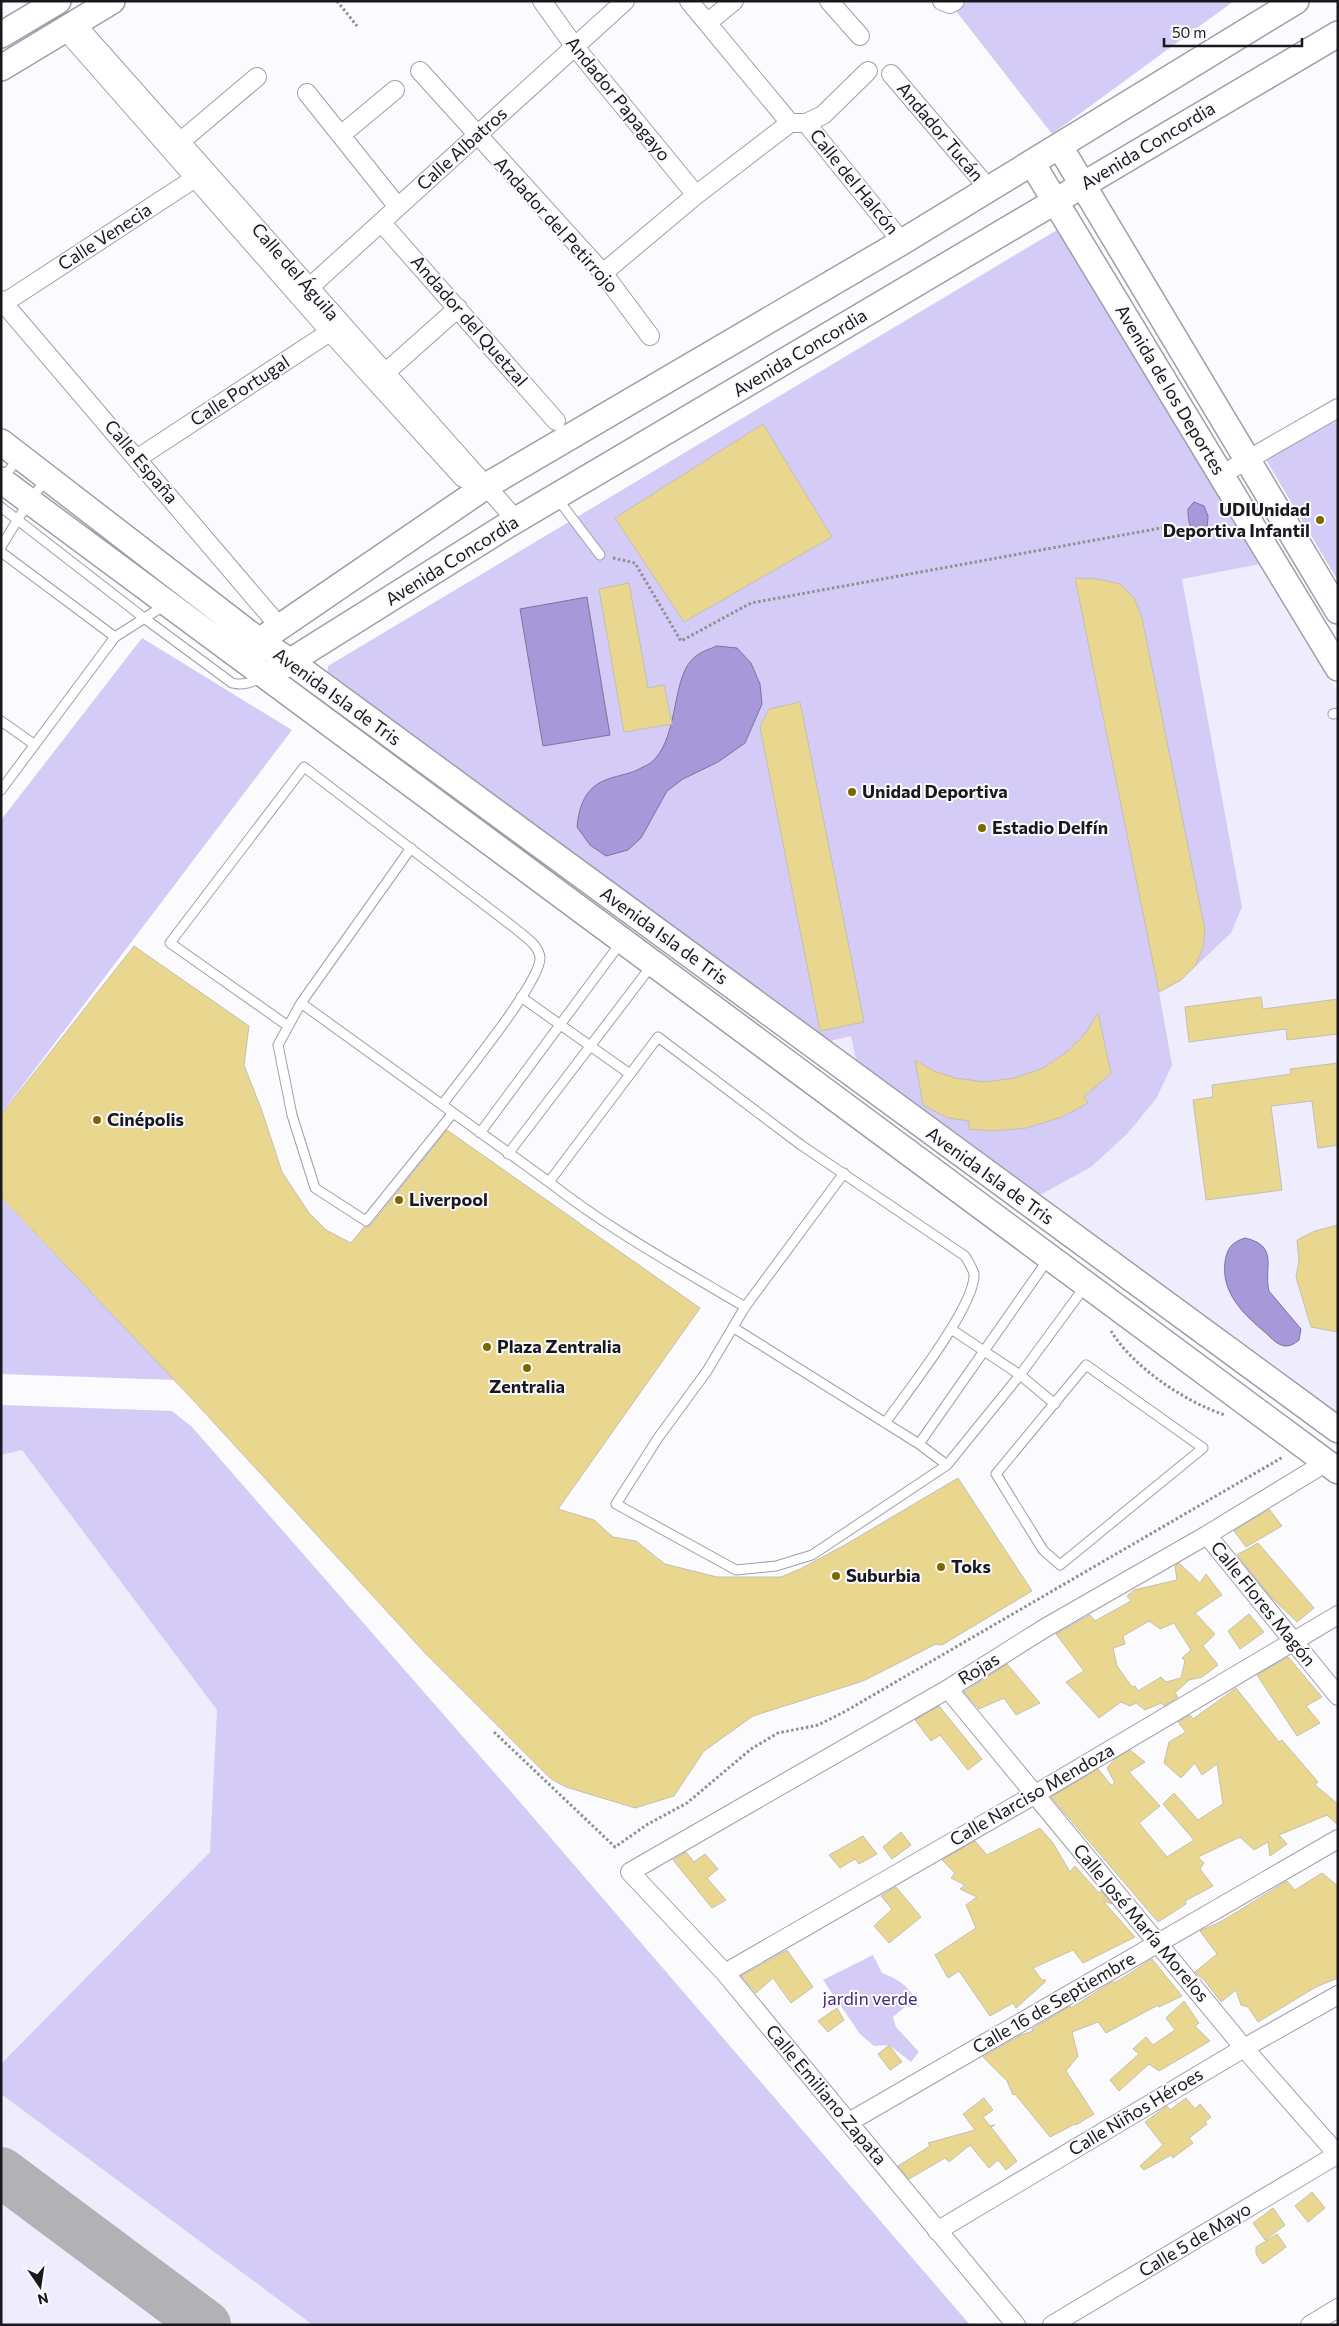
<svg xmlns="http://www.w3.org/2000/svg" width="1339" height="2326" font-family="Commissioner,sans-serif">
  <rect width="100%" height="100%" fill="#fbfbfe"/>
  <path fill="#efecfd" d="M 1057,230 L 1338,693 L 1338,1409 L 1333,1412 L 327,678 L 328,666 Z
    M 1,1405 L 172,1411 L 192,1427 L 513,1794 L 970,2325 L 1,2325 Z"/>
  <path fill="#d4ccf6" d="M 969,1 L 1234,1 L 1052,134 L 956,11 Z
    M 1057,230 L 1260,564 L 1182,579 L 1242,907 L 1231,933 L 1181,980 L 1159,992 L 1172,1065 L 1156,1099 L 1127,1134 L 1091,1167 L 1038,1196 L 857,1064 L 851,1036 L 826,1042 L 327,678 L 328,666 Z
    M 1338,420 L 1338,581 L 1266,460 Z
    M 142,638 L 292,730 L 1,1114 L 1,820 Z
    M 1,1198 L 175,1380 L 1,1374 Z
    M 1,1405 L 172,1411 L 192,1427 L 513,1794 L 970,2325 L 313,2325 L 1,2094 L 1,2064 L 210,1852 L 217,1710 L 22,1450 L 1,1455 Z
    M 873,1955 L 882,1973 C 900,1980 912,1988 919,2007 L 905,2007 L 893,2017 L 896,2027 L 919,2052 L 911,2062 L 889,2045 L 874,2046 L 860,2034 L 823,1980 Z"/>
  <path fill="#a799d9" stroke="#7c72a1" d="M 1194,502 L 1204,506 L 1208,516 L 1207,531 L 1202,535 C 1189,533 1188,520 1188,509 Z
    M 587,597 L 610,735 L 543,746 L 520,609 Z
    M 717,646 L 737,648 L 751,663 L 760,684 L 762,704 L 745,743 L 718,762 L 683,779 L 667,791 L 641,838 L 628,850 L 606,856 L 590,845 L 577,827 C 579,806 585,787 608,779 C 619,775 631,774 641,768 C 645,766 650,764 654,760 C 680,733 671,674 696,656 C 702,651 710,649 717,646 Z
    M 1245,1238 C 1280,1246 1263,1268 1269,1291 L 1301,1329 L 1299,1340 C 1294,1344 1291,1346 1285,1346 C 1277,1345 1271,1338 1266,1333 C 1244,1315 1221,1293 1225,1262 C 1227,1248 1232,1242 1245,1238 Z"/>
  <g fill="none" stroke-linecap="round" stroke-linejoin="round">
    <path stroke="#b2b2b6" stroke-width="50" d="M 1,2172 L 206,2325"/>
  </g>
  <path fill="#e9d78f" stroke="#c3c0b1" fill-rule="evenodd" d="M 763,424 L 832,537 L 684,622 L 615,518 Z
    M 1075,578 L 1098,579 L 1120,584 L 1134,598 L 1142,618 L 1205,930 L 1203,947 L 1196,965 L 1181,980 L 1159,992 Z
    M 629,583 L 648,688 L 664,685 L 672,724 L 624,732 L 599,589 Z
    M 800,702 L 864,1022 L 820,1031 L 760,727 L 769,709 Z
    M 134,946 L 249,1026 L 244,1065 L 262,1111 L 282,1172 L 309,1213 L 326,1230 L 351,1243 L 364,1227 L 371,1225 L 447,1130 L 700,1308 L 558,1509 L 594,1520 L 613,1537 L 636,1541 L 665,1564 L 717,1577 L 781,1577 L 800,1569 L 843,1546 L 958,1478 L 1032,1591 L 942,1645 L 936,1644 L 863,1681 L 753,1716 L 704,1751 L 674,1796 L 635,1808 L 566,1787 L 551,1779 L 426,1654 L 194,1401 L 1,1197 L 1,1115 Z
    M 1261,997 L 1263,1009 L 1338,999 L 1338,1034 L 1287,1040 L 1286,1029 L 1189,1042 L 1185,1007 Z
    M 1098,1013 L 1111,1073 L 1084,1097 L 1088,1103 L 1062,1117 L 1026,1128 L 993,1131 L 969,1129 L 969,1121 L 948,1118 L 923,1105 L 915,1060 L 934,1071 L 955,1078 L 985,1082 L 1015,1078 L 1043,1068 L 1067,1052 L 1085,1034 Z
    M 1338,1063 L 1338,1145 L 1318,1148 L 1312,1101 L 1271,1106 L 1282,1190 L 1206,1200 L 1193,1100 L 1213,1097 L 1212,1085 L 1291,1074 L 1290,1069 Z
    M 1338,1225 L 1338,1332 L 1311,1327 L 1296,1277 L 1299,1261 L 1297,1240 L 1315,1231 Z
    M 1269,1509 L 1282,1526 L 1246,1547 L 1234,1531 Z
    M 1258,1543 L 1314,1608 L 1297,1622 L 1271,1597 L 1237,1555 Z
    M 1179,1563 L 1200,1583 L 1206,1574 L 1222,1595 L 1195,1613 L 1215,1634 L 1203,1646 L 1218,1665 L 1202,1677 L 1189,1680 L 1175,1693 L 1178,1697 L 1164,1706 L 1161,1703 L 1145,1710 L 1136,1703 L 1130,1706 L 1121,1702 L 1099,1718 L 1066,1682 L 1084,1671 L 1056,1634 L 1090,1615 L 1095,1621 L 1131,1601 L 1127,1596 L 1134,1590 L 1177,1580 L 1175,1566 ZM 1149,1621 L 1160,1629 L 1174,1623 L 1191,1650 L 1182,1658 L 1185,1661 L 1181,1678 L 1166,1682 L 1161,1677 L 1138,1691 L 1135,1686 L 1132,1687 L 1117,1666 L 1113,1648 L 1125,1644 L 1123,1636 Z
    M 1249,1614 L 1264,1632 L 1240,1649 L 1228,1631 Z
    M 1288,1657 L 1322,1697 L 1306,1706 L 1320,1723 L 1297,1736 L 1257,1675 Z
    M 1007,1664 L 1040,1703 L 1016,1715 L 1004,1698 L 979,1709 L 964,1692 Z
    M 1236,1688 L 1279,1742 L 1282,1740 L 1318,1782 L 1315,1785 L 1338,1804 L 1338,1825 L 1327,1815 L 1279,1835 L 1287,1844 L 1270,1856 L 1268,1842 L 1254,1850 L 1240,1837 L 1198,1857 L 1204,1863 L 1200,1869 L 1213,1886 L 1185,1901 L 1186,1904 L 1158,1922 L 1051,1797 L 1098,1769 L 1111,1785 L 1115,1783 L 1107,1768 L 1115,1759 L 1130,1750 L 1145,1762 L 1129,1772 L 1160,1806 L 1139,1823 L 1167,1857 L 1194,1840 L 1163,1804 L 1174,1793 L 1198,1820 L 1223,1804 L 1217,1764 L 1202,1775 L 1195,1763 L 1181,1778 L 1164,1763 L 1169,1742 L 1186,1732 L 1178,1722 L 1190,1715 L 1193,1719 Z
    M 939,1706 L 982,1759 L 968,1770 L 940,1735 L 931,1741 L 915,1720 Z
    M 1040,1828 L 1053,1843 L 1070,1872 L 1075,1866 L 1099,1893 L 1101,1891 L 1112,1904 L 1103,1901 L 1135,1937 L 1083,1963 L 1073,1950 L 1033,1968 L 1042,1980 L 1046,1980 L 1044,1983 L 1016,2008 L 1013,2003 L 990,2016 L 959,1971 L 948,1978 L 935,1955 L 976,1928 L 966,1905 L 977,1897 L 960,1889 L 965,1885 L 951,1878 L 955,1873 L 942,1860 L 975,1841 L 987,1855 Z
    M 901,1832 L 911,1845 L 892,1859 L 883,1847 Z
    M 863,1836 L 877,1854 L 859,1864 L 855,1859 L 840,1868 L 829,1855 Z
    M 686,1852 L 694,1862 L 705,1854 L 718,1869 L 707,1878 L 726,1900 L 712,1908 L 673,1860 Z
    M 1322,1873 L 1338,1886 L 1338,1978 L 1316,1987 L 1258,2022 L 1248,2007 L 1241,2005 L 1236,1990 L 1221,2002 L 1206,1982 L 1195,1972 L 1217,1954 L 1200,1931 L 1222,1921 L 1287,1881 L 1295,1890 Z
    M 896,1887 L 921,1917 L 889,1943 L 874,1926 L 892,1909 L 881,1896 Z
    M 787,1950 L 813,1987 L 791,2003 L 773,1978 L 756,1993 L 741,1976 Z
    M 1152,1959 L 1182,1996 L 1159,2007 L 1158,2005 L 1106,2033 L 1098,2022 L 1072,2032 L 1078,2056 L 1066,2071 L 1094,2114 L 1076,2125 L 1075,2124 L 1050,2137 L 1015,2094 L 1013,2095 L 1007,2081 L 983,2057 L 1021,2035 L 1033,2031 L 1032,2029 L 1070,2006 L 1071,2008 L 1112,1982 L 1116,1982 Z
    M 1184,2001 L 1199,2023 L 1195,2026 L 1210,2041 L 1159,2071 L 1149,2064 L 1119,2091 L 1110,2080 L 1139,2054 L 1133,2049 L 1146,2037 L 1153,2045 L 1175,2030 L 1166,2018 Z
    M 837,2008 L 844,2020 L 828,2032 L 818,2021 Z
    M 889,2045 L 902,2062 L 890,2070 L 878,2054 Z
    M 984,2098 L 993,2110 L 983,2117 L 990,2126 L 995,2125 L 991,2127 L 1017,2161 L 1006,2170 L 998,2160 L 989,2168 L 970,2145 L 949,2162 L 945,2158 L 909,2179 L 898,2166 L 930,2146 L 928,2143 L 975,2130 L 963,2114 Z
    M 1186,2098 L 1195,2109 L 1200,2104 L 1211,2117 L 1205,2122 L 1207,2124 L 1189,2138 L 1193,2143 L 1173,2158 L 1171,2155 L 1144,2170 L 1140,2166 L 1163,2145 L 1145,2122 L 1167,2106 L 1170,2110 Z
    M 1312,2192 L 1325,2208 L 1308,2222 L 1295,2206 Z
    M 1273,2208 L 1285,2225 L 1265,2240 L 1253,2223 Z
    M 1277,2234 L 1286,2247 L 1263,2264 L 1256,2254 L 1256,2247 Z"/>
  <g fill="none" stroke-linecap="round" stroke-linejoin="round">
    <defs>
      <path id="lane" d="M 1,480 L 20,457
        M 557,498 L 600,555
        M 1,507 L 144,618 L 232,683 C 244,686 252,682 263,677
        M 1,547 L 29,501 L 47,479
        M 1,552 L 115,637
        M 1333,714 L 1338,713
        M 1,721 L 35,745
        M 1,790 L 115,637 L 165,605
        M 411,848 L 301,1003 L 278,1045 L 292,1115 L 315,1188 L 366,1221 L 453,1113
        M 521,997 L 630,1074
        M 301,1003 L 549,1182 C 610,1230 678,1267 745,1307
        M 288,1026 L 170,943 L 304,767 L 516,929 C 525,937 539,945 540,958 C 541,982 460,1080 442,1105
        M 480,1133 L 622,941
        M 508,1154 L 652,965
        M 844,1173 L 745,1307 L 707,1371 L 658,1438 L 616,1504 L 736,1570 L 776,1566 L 812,1555 L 947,1465 L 1020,1375 L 1086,1285
        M 549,1182 L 658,1037 L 801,1145 L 965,1256 C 968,1261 973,1269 974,1274 C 976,1305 905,1395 885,1423
        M 734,1328 L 919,1444 L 947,1465
        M 951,1329 L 1020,1375 L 1055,1404
        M 1086,1365 L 1203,1448 L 1060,1565 L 1043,1550 L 996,1474 Z
        M 919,1444 L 1049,1258"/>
      <path id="street" d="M 542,1 L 575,47 L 696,195
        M 689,1 L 790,123
        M 829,1 L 860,36
        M 942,1 L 950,4 L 955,1
        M 75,23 L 517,521
        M 707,23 L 734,1
        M 65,30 L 330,332 L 463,478
        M 420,71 L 603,273 L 650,336
        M 891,74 L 989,189
        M 307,93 L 398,207
        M 806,123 L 902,242
        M 341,135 L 395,90
        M 180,142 L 257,77
        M 381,222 L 556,421
        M 603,273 L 696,195 L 790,123 L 806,123 L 823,115 L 868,71
        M 301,295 L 625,1
        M 1,300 L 279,626
        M 4,303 L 203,173
        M 385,373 L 458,308
        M 138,458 L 339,326
        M 1221,475 L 1338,408
        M 1207,1535 L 1338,1696
        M 948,1689 L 1244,2048 L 1338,2155
        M 725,1973 L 1034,1795 L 1338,1615
        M 849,2122 L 1338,1839
        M 937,2231 L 1244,2048 L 1338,1995
        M 1016,2325 L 725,1973 L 630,1872 L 948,1689 L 1045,1628 L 1207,1535 L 1325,1463
        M 1052,2325 L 1338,2154
        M 1310,2325 L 1338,2308"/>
      <path id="secondary" d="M 1,35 L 58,1
        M 1,68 L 112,1
        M 1060,147 L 1338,611
        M 1032,163 L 1338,668
        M 1,442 L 259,641 L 291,662 L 1338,1430
        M 1,480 L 1338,1471
        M 246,650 L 486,486 L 902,242 L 1296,1
        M 278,669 L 506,526 L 1338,34"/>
    </defs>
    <use href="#lane" stroke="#a09dab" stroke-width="11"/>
    <use href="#street" stroke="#a09dab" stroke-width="20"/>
    <use href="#secondary" stroke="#a09dab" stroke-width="28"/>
    <path stroke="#908f93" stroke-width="3" stroke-dasharray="2.5 2.5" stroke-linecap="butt" d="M 337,1 L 357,26
      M 613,558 L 635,563 L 681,641 L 751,603 L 1172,526
      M 1111,1331 C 1133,1367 1185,1402 1225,1415
      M 494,1732 L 615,1847 L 648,1824 L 687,1803 L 751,1749 L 778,1733 L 818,1725 L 844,1712 L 1283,1457"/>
    <use href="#lane" stroke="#fff" stroke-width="9"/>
    <use href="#street" stroke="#fff" stroke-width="18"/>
    <use href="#secondary" stroke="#fff" stroke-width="25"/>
  </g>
  <g fill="#7c6800" stroke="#fbfbfe" stroke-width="2">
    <circle cx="1320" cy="520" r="5"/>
    <circle cx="852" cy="792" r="5"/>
    <circle cx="982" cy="828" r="5"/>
    <circle cx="97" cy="1120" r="5"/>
    <circle cx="399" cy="1200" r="5"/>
    <circle cx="487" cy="1347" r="5"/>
    <circle cx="527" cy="1368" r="5"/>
    <circle cx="941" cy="1567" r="5"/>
    <circle cx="836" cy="1576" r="5"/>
  </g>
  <g text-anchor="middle" stroke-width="4" stroke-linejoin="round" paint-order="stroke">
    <g font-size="18" fill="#19181d" stroke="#fbfbfe">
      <text transform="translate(618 99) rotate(51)" y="6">Andador Papagayo</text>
      <text transform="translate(940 132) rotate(50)" y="6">Andador Tucán</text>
      <text transform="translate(1148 146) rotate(-31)" y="6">Avenida Concordia</text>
      <text transform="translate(462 149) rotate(-42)" y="6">Calle Albatros</text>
      <text transform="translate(854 182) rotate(51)" y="6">Calle del Halcón</text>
      <text transform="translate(556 225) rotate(48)" y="6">Andador del Petirrojo</text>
      <text transform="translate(105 237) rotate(-33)" y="6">Calle Venecia</text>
      <text transform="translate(295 272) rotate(49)" y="6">Calle del Águila</text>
      <text transform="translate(469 321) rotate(49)" y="6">Andador del Quetzal</text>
      <text transform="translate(800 353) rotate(-31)" y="6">Avenida Concordia</text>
      <text transform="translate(1170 390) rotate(59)" y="6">Avenida de los Deportes</text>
      <text transform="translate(240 391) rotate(-33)" y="6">Calle Portugal</text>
      <text transform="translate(141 462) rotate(50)" y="6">Calle España</text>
      <text transform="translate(452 561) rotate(-32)" y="6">Avenida Concordia</text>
      <text transform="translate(337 697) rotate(36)" y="6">Avenida Isla de Tris</text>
      <text transform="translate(664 936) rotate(36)" y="6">Avenida Isla de Tris</text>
      <text transform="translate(990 1176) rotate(36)" y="6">Avenida Isla de Tris</text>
      <text transform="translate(1263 1604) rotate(51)" y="6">Calle Flores Magón</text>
      <text transform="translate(979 1669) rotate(-32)" y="6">Rojas</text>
      <text transform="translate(1032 1795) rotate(-30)" y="6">Calle Narciso Mendoza</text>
      <text transform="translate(1141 1923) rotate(50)" y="6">Calle José María Morelos</text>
      <text transform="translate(1054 2003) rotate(-30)" y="6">Calle 16 de Septiembre</text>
      <text transform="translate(826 2095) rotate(50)" y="6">Calle Emiliano Zapata</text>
      <text transform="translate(1136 2112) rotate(-31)" y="6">Calle Niños Héroes</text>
      <text transform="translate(1195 2240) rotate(-31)" y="6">Calle 5 de Mayo</text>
    </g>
    <g font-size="18" font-weight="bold" fill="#19181d" stroke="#fbfbfe" text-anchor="start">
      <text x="1310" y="516" text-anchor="end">UDIUnidad<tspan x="1310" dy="21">Deportiva Infantil</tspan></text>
      <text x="862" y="798">Unidad Deportiva</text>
      <text x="992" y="834">Estadio Delfín</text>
      <text x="107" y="1126">Cinépolis</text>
      <text x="409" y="1206">Liverpool</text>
      <text x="497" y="1353">Plaza Zentralia</text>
      <text x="527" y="1393" text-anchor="middle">Zentralia</text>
      <text x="951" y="1573">Toks</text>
      <text x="846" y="1582">Suburbia</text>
    </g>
    <g font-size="18" fill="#432b76" stroke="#fbfbfe">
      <text x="870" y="2005">jardin verde</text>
    </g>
  </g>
  <rect width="1339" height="2326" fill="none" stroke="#19181d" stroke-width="5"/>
  <g transform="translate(40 2286) rotate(167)" stroke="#fbfbfe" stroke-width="4" paint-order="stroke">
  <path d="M0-4L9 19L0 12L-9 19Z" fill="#19181d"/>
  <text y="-8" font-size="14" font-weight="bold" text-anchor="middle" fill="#19181d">N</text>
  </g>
  <path d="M1164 38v8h138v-8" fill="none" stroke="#19181d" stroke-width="2.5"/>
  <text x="1172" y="38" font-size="15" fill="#19181d" stroke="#fbfbfe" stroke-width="4" paint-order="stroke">50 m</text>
</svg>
